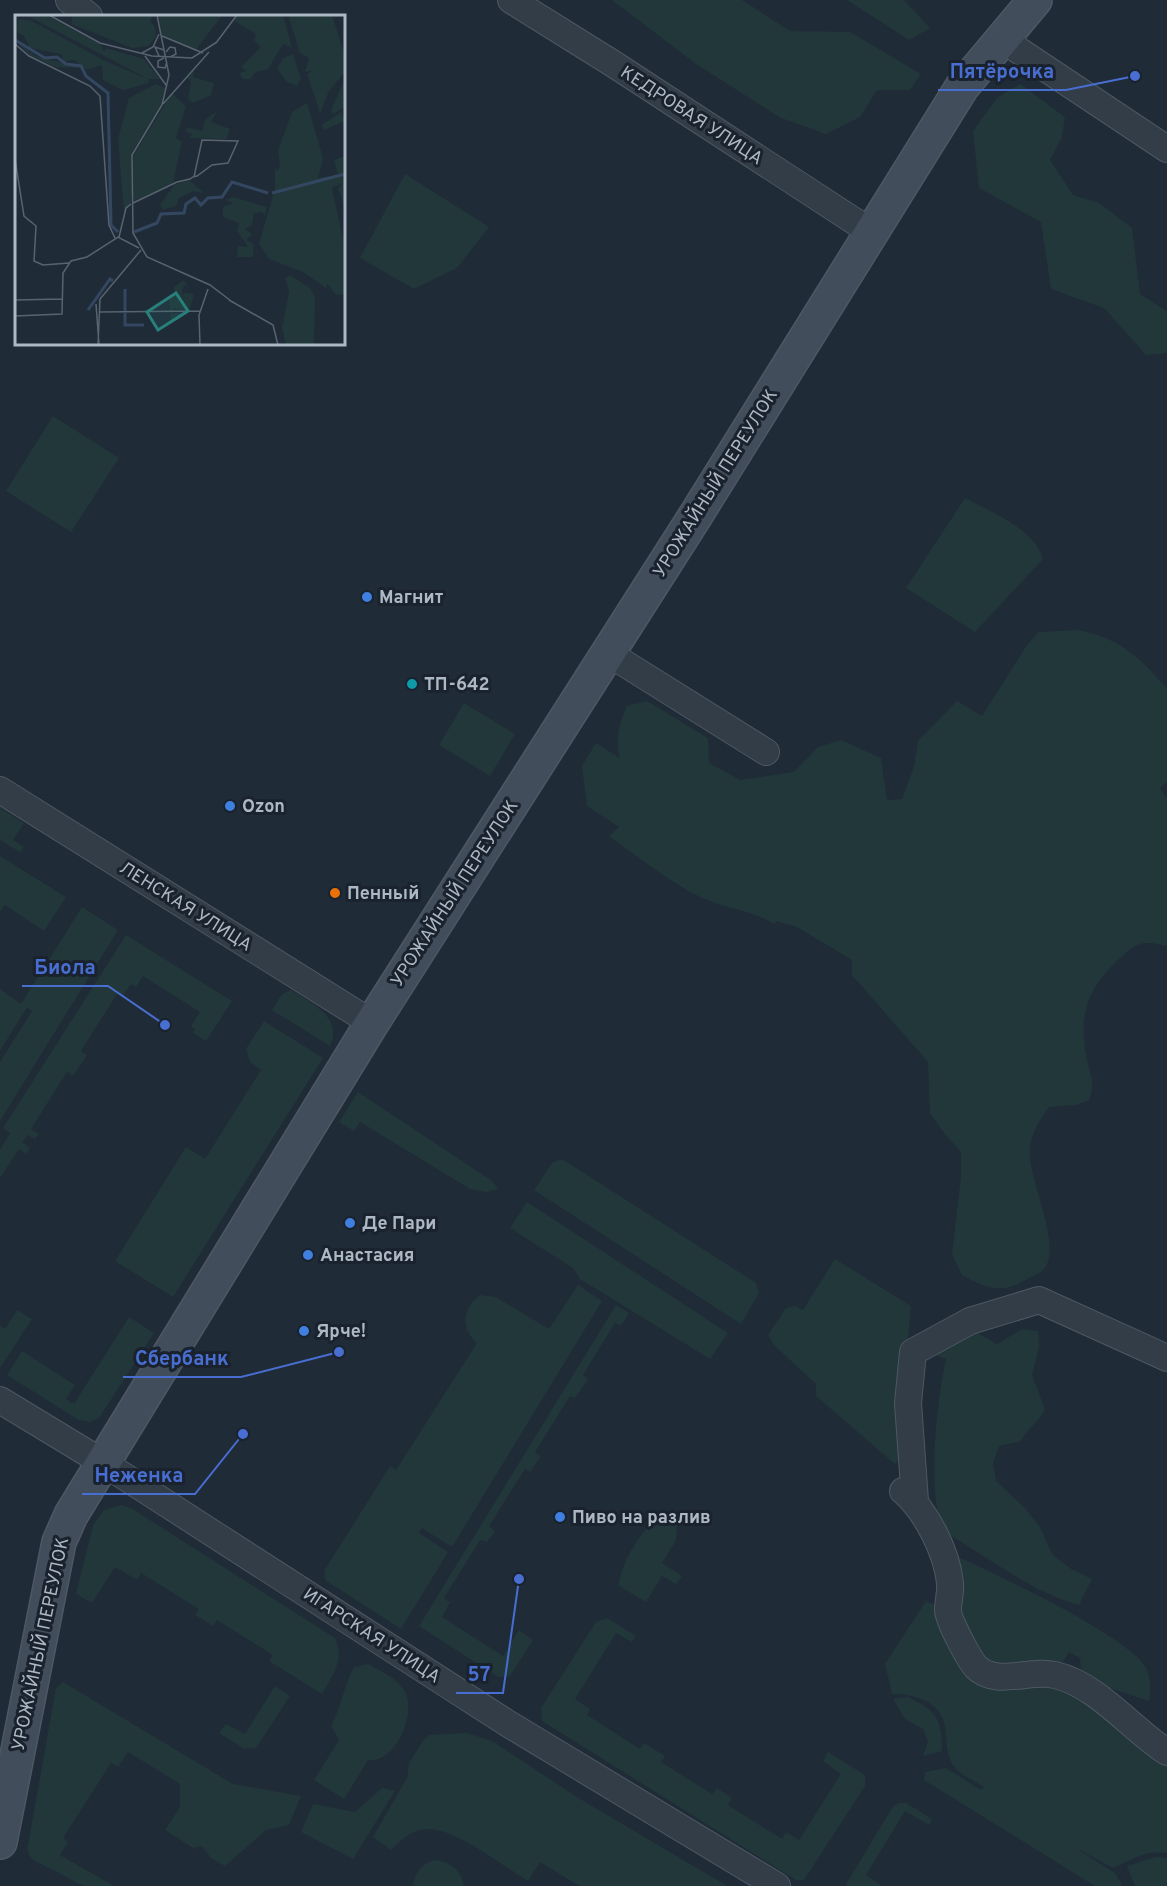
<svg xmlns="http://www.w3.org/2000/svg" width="1167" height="1886" font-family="Overpass,sans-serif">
  <rect width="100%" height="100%" fill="#202b38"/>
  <path fill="#223739" d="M 612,0 L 742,0 L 790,31 L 850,32 L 921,74 L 910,90 L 877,90 L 860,117 L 826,134 L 781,118 L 696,64 Z
    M 847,0 L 904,0 L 930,28 L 909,40 Z
    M 1020,84 L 1065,117 L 1062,137 L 1050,160 L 1073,195 L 1099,203 L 1132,228 L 1140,294 L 1167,311 L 1167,353 L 1146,355 L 1104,308 L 1051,289 L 1041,222 L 979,188 L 973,131 L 997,98 Z
    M 405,174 L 489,227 L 457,268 L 414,289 L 360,258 Z
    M 53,416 L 119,458 L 71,532 L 6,491 Z
    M 965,498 C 991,512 1034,528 1043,559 L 975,632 L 906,588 Z
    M 1077,630 C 1120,638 1138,656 1167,688 L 1167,782 L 1160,788 L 1167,799 L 1167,946 C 1142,940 1136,942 1118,960 C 1086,990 1078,1017 1087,1060 C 1091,1076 1095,1084 1089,1100 L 1077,1105 L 1049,1107 C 1040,1120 1031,1133 1030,1148 C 1026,1177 1067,1252 1041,1272 C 1037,1275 1030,1277 1025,1280 C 1003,1295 983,1287 962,1275 L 952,1255 L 961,1176 L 961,1152 L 944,1133 L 930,1113 L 928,1062 L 852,975 L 852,960 L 797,927 L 776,921 L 775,924 C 755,912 731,909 710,901 C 680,890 635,855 609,836 L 619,827 L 587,806 L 582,766 L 596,743 L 620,758 C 614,742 620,721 627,706 L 647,701 L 708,738 L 709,763 L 740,780 L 794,772 L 818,747 L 841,740 L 881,758 L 887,800 L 902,799 L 914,767 L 918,741 L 957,701 L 982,716 L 1027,645 L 1039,632 Z
    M 464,703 L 515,734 L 490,776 L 439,745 Z
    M 0,808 L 24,823 L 13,840 L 24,847 L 20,852 L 0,840 Z
    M 0,856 L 66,897 L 44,931 L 5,905 L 0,912 Z
    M 82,907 L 118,930 L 0,1121 L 0,1062 L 32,1011 L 27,1007 L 0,1051 L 0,989 L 21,1004 Z
    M 126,935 L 232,1001 L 206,1041 L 193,1033 L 195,1029 L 191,1026 L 200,1012 L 143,976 L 136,987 L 131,984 L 122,997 L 117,994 L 81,1051 L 87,1055 L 73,1076 L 67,1072 L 31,1129 L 39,1134 L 35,1139 L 28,1135 L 22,1142 L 30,1148 L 26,1154 L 19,1149 L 0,1178 L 0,1150 L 10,1133 L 3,1128 Z
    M 291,990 C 312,1004 343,1016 330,1046 L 272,1010 L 282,994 Z
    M 264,1021 L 323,1058 L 173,1297 L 115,1261 L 186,1147 L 205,1159 L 261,1070 L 250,1062 L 246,1049 Z
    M 358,1092 L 492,1181 L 498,1189 L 486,1192 L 470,1189 L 360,1122 L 354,1131 L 339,1122 Z
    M 562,1159 L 756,1283 L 759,1293 L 741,1324 L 534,1190 L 552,1163 Z
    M 527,1202 L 728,1333 L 710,1359 L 580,1279 L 573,1268 L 510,1228 Z
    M 835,1259 L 911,1306 L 901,1407 L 904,1453 L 895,1464 L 816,1396 L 816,1384 L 774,1345 L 768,1335 L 786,1308 L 795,1306 L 803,1310 Z
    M 578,1285 L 602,1301 L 452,1547 L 422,1528 L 419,1533 L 448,1552 L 401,1629 L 325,1580 L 324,1571 L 390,1466 L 396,1470 L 477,1343 C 460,1328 462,1309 480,1295 L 496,1297 L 549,1329 Z
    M 616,1305 L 629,1313 L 621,1326 L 615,1323 L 583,1375 L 588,1379 L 575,1398 L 570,1396 L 535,1452 L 541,1456 L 530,1472 L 525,1469 L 489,1526 L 495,1531 L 487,1542 L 480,1540 L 444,1598 L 450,1602 L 442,1617 L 503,1656 L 519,1630 L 533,1640 L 510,1676 L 498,1677 L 419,1626 Z
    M 17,1310 L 32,1319 L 0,1368 L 0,1326 L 5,1329 Z
    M 129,1317 L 154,1333 L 99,1418 L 90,1422 L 79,1420 L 7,1375 L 22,1351 L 75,1385 L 66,1399 L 74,1404 Z
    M 960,1323 L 997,1344 L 1022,1329 L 1038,1331 L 1039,1347 L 1032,1375 L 1045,1409 C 1039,1423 1027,1428 1021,1441 L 999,1446 L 993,1463 L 996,1481 L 1025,1508 L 1040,1527 L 1052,1554 L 1071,1569 L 1092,1579 L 1079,1605 C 1039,1594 1003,1568 969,1547 C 963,1542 951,1538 946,1531 C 924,1503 938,1394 946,1359 L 926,1351 Z
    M 121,1505 L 131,1508 L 335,1638 C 345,1659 333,1675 322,1694 L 269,1661 L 273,1655 L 217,1620 L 213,1626 L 195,1615 L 199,1609 L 141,1573 L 137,1580 L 115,1567 L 92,1603 L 76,1594 L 93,1525 L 104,1510 Z
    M 664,1515 L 677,1524 L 676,1540 L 662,1563 L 682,1576 L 676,1584 L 662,1576 L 646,1602 L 619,1586 C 619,1565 644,1523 664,1515 Z
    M 954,1555 C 994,1573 1122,1633 1145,1666 C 1151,1675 1151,1691 1149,1701 L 1082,1679 L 1080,1658 L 1069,1652 L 1057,1672 L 1059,1679 L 1167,1745 L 1167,1853 C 1147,1849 1131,1860 1113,1868 L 1076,1848 L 1116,1874 L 1122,1886 L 1095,1886 L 924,1780 L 925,1772 L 946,1768 L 981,1790 L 984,1787 C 975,1781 963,1776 956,1769 C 943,1754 949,1737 943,1720 C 936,1699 910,1694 892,1694 L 885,1664 L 926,1601 L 952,1613 Z
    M 607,1618 L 636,1636 L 632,1642 L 616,1633 L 575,1699 L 590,1709 L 587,1715 L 640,1749 L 644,1743 L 665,1756 L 661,1762 L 712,1794 L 717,1788 L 732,1798 L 728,1805 L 782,1839 L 786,1832 L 799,1840 L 841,1774 L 823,1761 L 828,1752 L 865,1775 L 865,1786 L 804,1880 L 796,1880 L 542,1721 L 541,1708 L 596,1622 Z
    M 368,1664 C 380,1671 398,1678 405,1692 C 417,1714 395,1764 368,1760 L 344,1799 L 314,1780 L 339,1740 L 331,1726 C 341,1707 344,1686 354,1667 Z
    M 63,1682 L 233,1784 L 301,1796 L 289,1825 L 266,1830 L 225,1866 L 211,1858 L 202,1846 L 193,1848 L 165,1830 L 180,1807 L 180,1784 L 128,1752 L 118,1767 L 111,1763 L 63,1838 L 68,1842 L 60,1855 L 114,1886 L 84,1886 L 33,1860 L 28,1854 L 28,1845 L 56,1688 Z
    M 275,1686 L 290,1696 L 256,1748 L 244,1749 L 219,1733 L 226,1724 L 245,1734 Z
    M 908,1697 C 937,1711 942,1719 942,1751 L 923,1756 L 928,1741 L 923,1729 L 905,1719 L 893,1699 Z
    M 467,1733 L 492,1741 L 577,1797 L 727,1886 L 579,1886 L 540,1862 L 528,1881 C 504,1867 454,1827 427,1829 C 412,1830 402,1839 391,1850 L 373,1837 L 407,1778 L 409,1763 L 424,1739 L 430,1735 Z
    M 382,1788 L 395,1791 L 353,1859 L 301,1832 L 313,1804 L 355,1812 Z
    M 899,1803 L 906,1803 L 932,1819 L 929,1825 L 905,1811 L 866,1875 L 882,1886 L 845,1886 L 893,1806 Z
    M 1156,1857 L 1167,1858 L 1167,1886 L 1135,1886 L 1127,1866 Z
    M 434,1860 C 449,1861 462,1870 464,1886 L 413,1886 C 416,1872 420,1865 434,1860 Z"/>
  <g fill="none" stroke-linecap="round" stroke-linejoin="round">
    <defs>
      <path id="street" d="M 69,0 L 89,16
        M 511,0 L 612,63 L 871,232
        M 1004,37 L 1018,50 L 1167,149
        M 608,653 L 766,752
        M 0,790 L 372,1023
        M 0,1400 L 102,1462 L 507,1723 L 777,1886
        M 903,1491 C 926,1511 947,1552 950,1583 C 951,1592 948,1601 948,1610 C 948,1620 969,1659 976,1667 C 996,1687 1030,1669 1055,1675 C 1098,1685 1131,1729 1167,1752
        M 915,1501 L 908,1403 L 913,1352 L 970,1321 L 1039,1300 L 1167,1358"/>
      <path id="secondary" d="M 0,1842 L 59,1542 L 71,1515 L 372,1023 L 694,518 L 962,87 L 1035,0"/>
    </defs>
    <use href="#street" stroke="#4e5863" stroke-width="28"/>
    <use href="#secondary" stroke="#4e5863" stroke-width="36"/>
    <use href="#street" stroke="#333d48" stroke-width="26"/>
    <use href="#secondary" stroke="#414d5b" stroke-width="33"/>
  </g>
  <g fill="#3f7fe0" stroke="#19222d" stroke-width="2">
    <circle cx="367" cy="597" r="6"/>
    <circle cx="230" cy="806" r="6"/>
    <circle cx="350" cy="1223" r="6"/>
    <circle cx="308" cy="1255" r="6"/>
    <circle cx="304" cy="1331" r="6"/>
    <circle cx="560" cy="1517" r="6"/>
  </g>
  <circle fill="#0f9aa8" stroke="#19222d" stroke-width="2" cx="412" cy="684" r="6"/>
  <circle fill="#e8710a" stroke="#19222d" stroke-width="2" cx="335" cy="893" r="6"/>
  <g text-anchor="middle" stroke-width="6" stroke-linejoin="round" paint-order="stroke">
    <g font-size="18" fill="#adb8c5" stroke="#19222d">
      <text transform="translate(692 115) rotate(33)" y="6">КЕДРОВАЯ УЛИЦА</text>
      <text transform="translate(715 483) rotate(-58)" y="6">УРОЖАЙНЫЙ ПЕРЕУЛОК</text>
      <text transform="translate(454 893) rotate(-57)" y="6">УРОЖАЙНЫЙ ПЕРЕУЛОК</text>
      <text transform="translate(186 906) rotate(32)" y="6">ЛЕНСКАЯ УЛИЦА</text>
      <text transform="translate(372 1635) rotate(33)" y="6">ИГАРСКАЯ УЛИЦА</text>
      <text transform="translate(40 1644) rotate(-78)" y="6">УРОЖАЙНЫЙ ПЕРЕУЛОК</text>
    </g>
    <g font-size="18" font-weight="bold" fill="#adb8c5" stroke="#19222d" text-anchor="start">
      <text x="379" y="603">Магнит</text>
      <text x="424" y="690">ТП-642</text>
      <text x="242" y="812">Ozon</text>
      <text x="347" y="899">Пенный</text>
      <text x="362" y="1229">Де Пари</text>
      <text x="320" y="1261">Анастасия</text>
      <text x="316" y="1337">Ярче!</text>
      <text x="572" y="1523">Пиво на разлив</text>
    </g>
  </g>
  <g transform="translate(15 15)">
    <rect width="330" height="330" fill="#202b38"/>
    <path d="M 11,0 L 31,0 L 86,30 L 89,37 L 91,33 L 129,44 L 145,64 L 133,64 L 134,68 L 108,75 L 88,65 L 87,50 L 72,55 L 59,45 L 49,46 L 46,39 L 15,33 L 9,21 L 2,17 L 3,4 L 15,5 L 90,46 L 133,64 ZM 58,0 L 139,0 L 135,6 L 140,12 L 141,21 L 134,31 L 117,33 L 56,9 ZM 143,0 L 205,0 L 206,2 L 180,36 L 147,20 ZM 223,0 L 268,0 L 277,33 L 268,29 L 253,54 L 241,57 L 235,64 L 228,64 L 224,58 L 232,56 L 226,52 L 246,32 L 239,25 L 241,19 L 219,6 ZM 273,0 L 317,0 L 330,41 L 330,57 L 314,76 L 305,98 L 292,59 L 299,55 L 290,57 L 294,43 L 285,38 ZM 0,26 L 21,41 L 67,53 L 40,52 L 15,40 ZM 278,39 L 286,64 L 282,71 L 271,66 L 262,53 L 268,43 ZM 179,56 L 178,62 L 199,68 L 196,80 L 178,88 L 173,84 L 176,67 L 172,62 ZM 330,64 L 330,92 L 318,99 L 316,95 ZM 141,69 L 150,73 L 145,92 L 117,137 L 116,188 L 109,199 L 103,124 L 114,83 ZM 157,78 L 171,91 L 161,123 L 167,127 L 158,168 L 120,186 L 116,176 L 118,141 ZM 292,88 L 308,143 L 303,163 L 323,160 L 319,145 L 330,141 L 330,193 L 323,173 L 328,168 L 317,173 L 330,233 L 330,279 L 321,280 L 313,269 L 311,273 L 288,257 L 254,244 L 244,229 L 260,174 L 260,152 L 262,156 L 265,152 L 263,135 L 277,97 ZM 202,96 L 196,107 L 215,114 L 212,124 L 174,123 L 177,119 L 171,117 L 172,112 L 187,116 L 190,105 ZM 326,97 L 330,106 L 309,115 L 307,110 ZM 174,165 L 189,178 L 178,176 L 164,183 L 161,191 L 148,195 L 145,190 L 159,170 ZM 218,182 L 252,192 L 250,201 L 247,197 L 239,198 L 237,210 L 230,214 L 237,219 L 231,225 L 239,229 L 238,242 L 222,242 L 223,231 L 233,232 L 222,215 L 224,208 L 208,202 L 208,192 L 218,188 L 211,185 ZM 275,260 L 295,273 L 300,282 L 299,330 L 271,330 L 267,313 L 274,277 L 270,263 ZM 169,265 L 173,272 L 169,270 L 167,275 L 168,289 L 168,278 L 174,278 L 168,275 L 179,280 L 174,296 L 167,294 L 166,298 L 165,294 L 158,293 L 157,299 L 165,299 L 165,304 L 156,307 L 154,285 L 159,280 L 159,272 Z" fill="#223739"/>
    <path fill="none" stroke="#334860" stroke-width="3" d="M 0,25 L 30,43 L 42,42 L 51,49 L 66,51 L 71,61 L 93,78 L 96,210 L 103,217M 257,178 L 330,159M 119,217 L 142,208 L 146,199 L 169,198 L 171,189 L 180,183 L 186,190 L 193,183 L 207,182 L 217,167 L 253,178M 73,295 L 95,264 L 98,266M 110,297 L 110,274M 110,298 L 110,310 L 129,310"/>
    <path fill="none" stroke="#586370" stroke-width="1.5" d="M 34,0 L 85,28 L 137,41 L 177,43 L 202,27M 142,0 L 154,60 L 147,90 L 117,140 L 118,218 L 132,242 L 195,270 L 216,286M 147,21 L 188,38M 201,28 L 222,0M 0,29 L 14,41 L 75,71 L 85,81 L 94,210 L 100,223M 151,37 L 155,32 L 160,33 L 161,39 L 155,42M 127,38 L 138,32 L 144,19M 130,41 L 151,70M 144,41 L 140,32 L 149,35M 149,43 L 143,46 L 143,52 L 150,53 L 152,47M 148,89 L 194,37M 0,144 L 9,201 L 21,211 L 19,246 L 28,250 L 54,248M 118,188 L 162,167 L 175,164 L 178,162 L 182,161 L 197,150 L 213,148 L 223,126 L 187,125 L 179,162M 104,222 L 111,193 L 116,189M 0,285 L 47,284M 214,285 L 258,310 L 263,330M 85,297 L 185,296M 0,301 L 47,299 L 48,258 L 56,246 L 72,242 L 103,222 L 124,233M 83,330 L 85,284 L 126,235M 84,330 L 81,289 L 84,330M 185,330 L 184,300 L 193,274"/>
    <path fill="#27807b" fill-opacity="0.15" stroke="#27807b" stroke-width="3" d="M 161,278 L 173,296 L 143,315 L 132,297 Z"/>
    <rect width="330" height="330" fill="none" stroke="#adb8c5" stroke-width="3"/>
  </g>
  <path fill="none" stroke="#486ed2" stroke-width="2" d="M1135 76L1066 90H938M165 1025L108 986H22M339 1352L241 1377H123M243 1434L195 1494H82M519 1579L503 1693H456"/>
  <g fill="#486ed2" stroke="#19222d" stroke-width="2">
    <circle cx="1135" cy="76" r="6"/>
    <circle cx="165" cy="1025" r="6"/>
    <circle cx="339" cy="1352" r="6"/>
    <circle cx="243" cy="1434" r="6"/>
    <circle cx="519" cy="1579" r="6"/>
  </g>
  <g font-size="20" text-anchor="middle" font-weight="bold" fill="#486ed2" stroke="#19222d" stroke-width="6" stroke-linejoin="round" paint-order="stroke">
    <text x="1002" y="78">Пятёрочка</text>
    <text x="65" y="974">Биола</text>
    <text x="182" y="1365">Сбербанк</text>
    <text x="139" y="1482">Неженка</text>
    <text x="479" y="1681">57</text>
  </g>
</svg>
